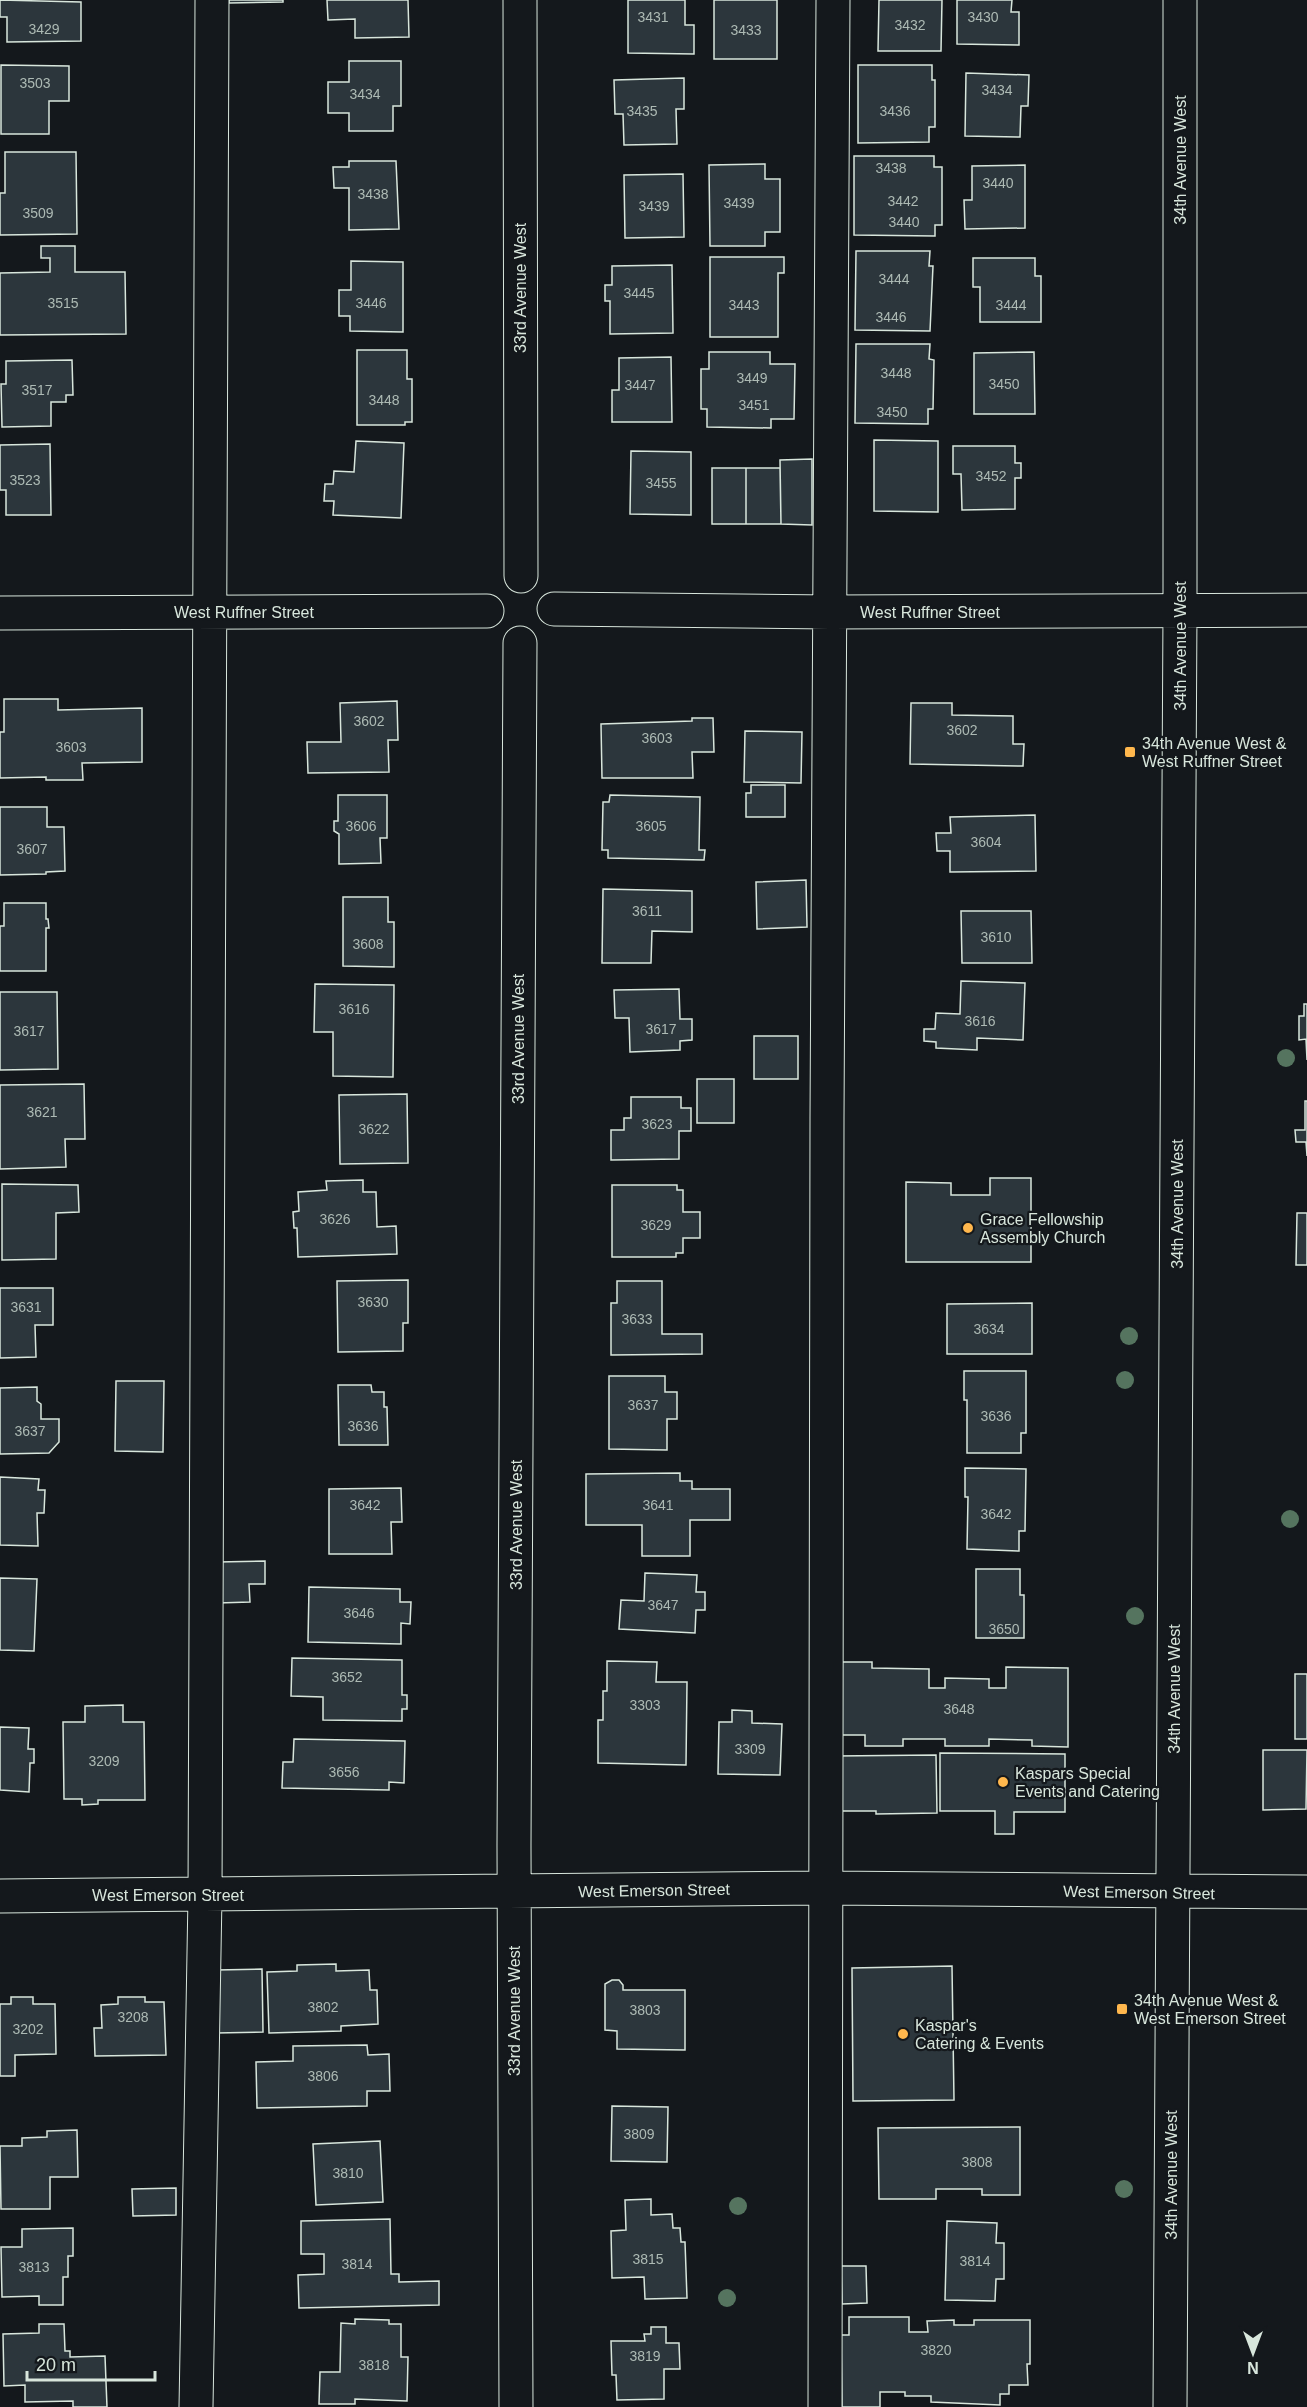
<svg xmlns="http://www.w3.org/2000/svg" width="1307" height="2407" font-family="Arial,sans-serif">
  <rect width="100%" height="100%" fill="#14181c"/>
  <path fill="#2c363c" stroke="#d8e6dc" stroke-width="1.5" d="M 0,0 L 81,2 L 81,41 L 7,42 L 7,17 L 0,17 Z
    M 229,0 L 283,0 L 283,2 L 229,3 Z
    M 327,0 L 408,0 L 409,37 L 355,38 L 355,19 L 328,20 Z
    M 628,0 L 685,0 L 685,25 L 694,25 L 694,54 L 628,53 Z
    M 714,0 L 777,0 L 777,59 L 714,59 Z
    M 879,0 L 942,0 L 941,51 L 878,51 Z
    M 957,0 L 1012,0 L 1011,12 L 1019,12 L 1019,45 L 957,44 Z
    M 349,61 L 401,61 L 401,106 L 393,106 L 393,131 L 349,131 L 349,113 L 328,113 L 328,82 L 349,82 Z
    M 1,65 L 69,66 L 69,101 L 49,101 L 49,134 L 1,134 Z
    M 858,65 L 932,65 L 932,80 L 935,80 L 935,127 L 929,127 L 929,142 L 858,143 Z
    M 966,73 L 1029,75 L 1028,106 L 1021,106 L 1020,137 L 965,136 Z
    M 684,78 L 684,109 L 676,109 L 677,144 L 624,145 L 623,114 L 615,114 L 614,80 Z
    M 5,152 L 76,152 L 77,234 L 0,235 L 0,193 L 5,193 Z
    M 854,156 L 934,156 L 934,167 L 942,167 L 942,225 L 935,225 L 935,236 L 854,235 Z
    M 349,161 L 396,161 L 399,229 L 349,230 L 349,188 L 334,188 L 333,167 L 349,167 Z
    M 765,164 L 765,179 L 780,179 L 780,232 L 765,232 L 765,246 L 710,246 L 709,165 Z
    M 1025,165 L 1025,228 L 965,229 L 964,200 L 972,200 L 972,166 Z
    M 683,174 L 684,237 L 625,238 L 624,175 Z
    M 41,246 L 75,246 L 75,272 L 125,272 L 126,334 L 0,335 L 0,273 L 50,272 L 50,258 L 41,258 Z
    M 856,251 L 930,251 L 929,266 L 933,266 L 930,331 L 855,330 Z
    M 710,257 L 784,257 L 784,273 L 778,273 L 778,337 L 710,337 Z
    M 973,258 L 1035,258 L 1035,276 L 1041,276 L 1041,322 L 980,322 L 980,287 L 973,287 Z
    M 351,261 L 403,262 L 403,332 L 350,331 L 350,316 L 339,316 L 339,290 L 351,290 Z
    M 672,265 L 673,333 L 610,334 L 610,301 L 605,301 L 605,285 L 612,285 L 612,266 Z
    M 856,344 L 930,344 L 929,359 L 934,360 L 933,409 L 928,409 L 928,424 L 855,423 Z
    M 357,350 L 407,350 L 407,379 L 412,379 L 412,422 L 405,422 L 405,425 L 357,425 Z
    M 709,352 L 770,352 L 770,364 L 795,364 L 794,419 L 771,419 L 771,428 L 707,427 L 707,409 L 701,409 L 701,369 L 709,369 Z
    M 1034,352 L 1035,414 L 974,414 L 974,353 Z
    M 671,357 L 672,422 L 612,422 L 612,390 L 619,390 L 619,358 Z
    M 72,360 L 73,395 L 66,395 L 66,402 L 51,402 L 51,426 L 2,427 L 1,384 L 6,384 L 6,361 Z
    M 874,440 L 938,441 L 938,512 L 874,511 Z
    M 356,441 L 404,443 L 401,518 L 333,515 L 334,501 L 324,501 L 325,484 L 333,484 L 334,471 L 354,472 Z
    M 50,444 L 51,515 L 6,515 L 6,490 L 0,490 L 0,445 Z
    M 953,446 L 1015,446 L 1015,463 L 1021,463 L 1021,478 L 1015,478 L 1015,509 L 962,510 L 961,474 L 953,474 Z
    M 631,451 L 691,452 L 691,515 L 630,514 Z
    M 812,459 L 812,525 L 781,524 L 780,460 Z
    M 712,468 L 746,468 L 746,524 L 712,524 Z
    M 746,468 L 780,468 L 781,524 L 746,524 Z
    M 4,699 L 58,699 L 58,710 L 142,708 L 142,762 L 82,763 L 83,780 L 46,780 L 46,777 L 0,778 L 0,732 L 4,732 Z
    M 397,701 L 398,740 L 388,740 L 389,772 L 308,773 L 307,742 L 341,742 L 340,703 Z
    M 911,703 L 952,703 L 952,715 L 1013,716 L 1013,744 L 1024,744 L 1023,766 L 910,764 Z
    M 692,718 L 713,718 L 714,752 L 692,752 L 693,778 L 602,778 L 601,724 L 692,721 Z
    M 745,731 L 802,732 L 801,783 L 744,782 Z
    M 751,785 L 785,785 L 785,817 L 746,817 L 746,793 L 751,793 Z
    M 338,795 L 387,795 L 387,838 L 380,838 L 381,863 L 339,864 L 339,834 L 334,831 L 334,821 L 338,821 Z
    M 610,795 L 700,797 L 699,850 L 705,850 L 704,860 L 608,858 L 608,850 L 602,850 L 603,802 L 609,802 Z
    M 0,807 L 47,807 L 47,827 L 64,827 L 65,871 L 46,872 L 46,874 L 0,875 Z
    M 1035,815 L 1036,871 L 950,872 L 950,851 L 937,851 L 936,833 L 951,833 L 950,817 Z
    M 806,880 L 807,927 L 757,929 L 756,882 Z
    M 603,889 L 692,891 L 692,932 L 652,931 L 651,963 L 602,963 Z
    M 343,897 L 388,897 L 388,922 L 394,922 L 394,967 L 343,966 Z
    M 4,903 L 46,903 L 46,919 L 48,919 L 49,928 L 46,928 L 46,971 L 0,971 L 0,926 L 4,926 Z
    M 961,911 L 1031,911 L 1032,963 L 962,963 Z
    M 961,981 L 1025,983 L 1023,1040 L 977,1038 L 977,1050 L 936,1048 L 936,1042 L 924,1041 L 924,1029 L 935,1029 L 936,1013 L 960,1014 Z
    M 315,984 L 394,985 L 393,1077 L 333,1076 L 333,1032 L 314,1032 Z
    M 679,989 L 680,1019 L 692,1019 L 692,1040 L 680,1041 L 680,1050 L 630,1052 L 629,1018 L 615,1018 L 614,990 Z
    M 0,992 L 57,992 L 58,1069 L 0,1070 Z
    M 1304,1004 L 1307,1004 L 1307,1060 L 1306,1039 L 1299,1040 L 1299,1016 L 1304,1016 Z
    M 754,1036 L 798,1036 L 798,1079 L 754,1079 Z
    M 697,1079 L 734,1079 L 734,1123 L 697,1123 Z
    M 84,1084 L 85,1139 L 65,1139 L 66,1167 L 0,1169 L 0,1085 Z
    M 407,1094 L 408,1163 L 340,1164 L 339,1095 Z
    M 631,1097 L 681,1097 L 681,1108 L 691,1108 L 691,1131 L 679,1131 L 679,1159 L 611,1160 L 611,1130 L 624,1130 L 624,1118 L 631,1118 Z
    M 1305,1101 L 1307,1101 L 1307,1156 L 1306,1142 L 1296,1142 L 1295,1130 L 1305,1130 Z
    M 990,1178 L 1031,1178 L 1031,1262 L 906,1262 L 906,1182 L 951,1183 L 951,1195 L 990,1195 Z
    M 363,1180 L 363,1192 L 376,1192 L 377,1227 L 396,1226 L 397,1254 L 298,1257 L 297,1228 L 294,1228 L 293,1212 L 299,1211 L 298,1192 L 327,1190 L 326,1181 Z
    M 2,1184 L 78,1185 L 79,1212 L 56,1213 L 56,1259 L 2,1260 Z
    M 612,1185 L 677,1185 L 677,1190 L 683,1190 L 683,1212 L 700,1212 L 700,1238 L 683,1238 L 683,1253 L 676,1253 L 676,1257 L 612,1257 Z
    M 1297,1213 L 1307,1213 L 1307,1265 L 1296,1265 Z
    M 408,1280 L 408,1323 L 403,1323 L 403,1351 L 338,1352 L 337,1281 Z
    M 617,1281 L 662,1281 L 662,1334 L 702,1334 L 702,1354 L 611,1355 L 611,1303 L 617,1303 Z
    M 0,1288 L 53,1288 L 53,1325 L 35,1325 L 36,1357 L 0,1358 Z
    M 1032,1303 L 1032,1354 L 947,1354 L 947,1304 Z
    M 964,1371 L 1026,1371 L 1026,1433 L 1021,1433 L 1021,1453 L 967,1453 L 967,1400 L 964,1400 Z
    M 609,1376 L 665,1376 L 665,1392 L 677,1392 L 677,1419 L 667,1419 L 667,1450 L 609,1449 Z
    M 116,1381 L 164,1381 L 163,1452 L 115,1451 Z
    M 338,1385 L 371,1385 L 372,1392 L 384,1392 L 384,1407 L 387,1407 L 388,1445 L 339,1445 Z
    M 37,1387 L 37,1401 L 41,1404 L 41,1419 L 59,1419 L 59,1442 L 49,1453 L 0,1454 L 0,1388 Z
    M 965,1468 L 1026,1469 L 1025,1531 L 1019,1531 L 1019,1551 L 967,1549 L 968,1497 L 965,1497 Z
    M 680,1473 L 680,1481 L 692,1481 L 692,1489 L 730,1489 L 730,1520 L 690,1520 L 690,1556 L 642,1556 L 642,1525 L 586,1525 L 586,1474 Z
    M 0,1477 L 39,1479 L 38,1490 L 45,1490 L 44,1513 L 37,1513 L 38,1546 L 0,1545 Z
    M 401,1488 L 402,1522 L 391,1522 L 392,1554 L 329,1554 L 329,1489 Z
    M 265,1561 L 265,1584 L 249,1584 L 250,1602 L 218,1603 L 218,1562 Z
    M 976,1569 L 1020,1569 L 1020,1595 L 1024,1595 L 1024,1638 L 976,1638 Z
    M 645,1573 L 697,1575 L 696,1592 L 705,1592 L 705,1610 L 696,1610 L 695,1633 L 619,1629 L 621,1600 L 644,1601 Z
    M 0,1578 L 37,1579 L 34,1651 L 0,1650 Z
    M 309,1587 L 400,1589 L 400,1602 L 411,1602 L 410,1624 L 401,1623 L 401,1644 L 308,1642 Z
    M 292,1658 L 402,1660 L 402,1695 L 407,1695 L 407,1709 L 402,1709 L 402,1721 L 323,1720 L 323,1697 L 291,1696 Z
    M 607,1661 L 657,1662 L 656,1682 L 687,1682 L 686,1765 L 598,1763 L 598,1720 L 603,1720 L 603,1691 L 607,1691 Z
    M 837,1662 L 872,1662 L 872,1668 L 929,1669 L 929,1688 L 945,1688 L 945,1678 L 989,1679 L 989,1688 L 1006,1688 L 1006,1667 L 1068,1668 L 1068,1747 L 1032,1746 L 1032,1740 L 989,1739 L 989,1746 L 945,1746 L 945,1739 L 903,1739 L 903,1746 L 865,1746 L 865,1735 L 836,1735 Z
    M 1295,1674 L 1307,1674 L 1307,1739 L 1295,1739 Z
    M 123,1705 L 123,1722 L 144,1722 L 145,1800 L 98,1800 L 98,1804 L 82,1805 L 82,1799 L 64,1799 L 63,1722 L 85,1722 L 85,1706 Z
    M 732,1710 L 752,1711 L 752,1723 L 782,1724 L 780,1775 L 718,1774 L 719,1722 L 732,1722 Z
    M 0,1727 L 29,1728 L 28,1749 L 34,1749 L 34,1763 L 30,1763 L 29,1792 L 0,1790 Z
    M 294,1739 L 405,1741 L 404,1783 L 389,1782 L 389,1790 L 282,1788 L 283,1762 L 293,1762 Z
    M 1263,1750 L 1307,1750 L 1306,1809 L 1263,1810 Z
    M 940,1753 L 1065,1754 L 1065,1812 L 1014,1812 L 1014,1834 L 995,1834 L 995,1811 L 940,1811 Z
    M 936,1755 L 937,1813 L 876,1814 L 876,1811 L 835,1811 L 835,1756 Z
    M 336,1964 L 336,1971 L 369,1970 L 370,1990 L 377,1990 L 378,2024 L 341,2026 L 341,2031 L 269,2033 L 267,1972 L 297,1971 L 297,1965 Z
    M 952,1966 L 954,2100 L 853,2101 L 852,1968 Z
    M 262,1969 L 263,2032 L 216,2033 L 216,1970 Z
    M 612,1980 L 619,1980 L 623,1985 L 623,1990 L 685,1990 L 685,2050 L 617,2049 L 617,2031 L 605,2030 L 605,1984 Z
    M 11,1997 L 33,1997 L 33,2004 L 55,2004 L 56,2054 L 15,2055 L 15,2076 L 0,2076 L 0,2004 L 11,2004 Z
    M 118,1997 L 145,1997 L 145,2002 L 164,2002 L 166,2055 L 95,2056 L 94,2028 L 102,2028 L 101,2005 L 118,2004 Z
    M 367,2045 L 368,2055 L 389,2054 L 390,2091 L 367,2091 L 367,2106 L 257,2108 L 256,2062 L 293,2061 L 293,2046 Z
    M 612,2106 L 668,2107 L 667,2162 L 611,2161 Z
    M 1020,2127 L 1020,2195 L 982,2195 L 982,2189 L 936,2189 L 936,2199 L 879,2199 L 878,2128 Z
    M 77,2130 L 78,2177 L 50,2177 L 50,2209 L 1,2209 L 0,2146 L 22,2146 L 22,2138 L 47,2137 L 47,2131 Z
    M 380,2141 L 383,2202 L 316,2205 L 313,2144 Z
    M 176,2188 L 176,2215 L 133,2216 L 132,2189 Z
    M 651,2199 L 651,2215 L 672,2214 L 673,2228 L 680,2228 L 681,2242 L 685,2242 L 687,2298 L 645,2299 L 644,2277 L 612,2278 L 611,2231 L 626,2230 L 625,2200 Z
    M 390,2219 L 391,2274 L 399,2274 L 399,2282 L 439,2281 L 439,2305 L 299,2308 L 298,2275 L 324,2274 L 324,2254 L 301,2254 L 301,2221 Z
    M 947,2221 L 997,2223 L 996,2243 L 1004,2243 L 1004,2279 L 996,2279 L 995,2301 L 945,2300 Z
    M 73,2228 L 73,2256 L 68,2256 L 68,2277 L 63,2277 L 63,2305 L 39,2305 L 39,2296 L 2,2297 L 1,2247 L 22,2247 L 22,2229 Z
    M 841,2266 L 866,2266 L 867,2303 L 842,2304 Z
    M 849,2317 L 909,2317 L 909,2332 L 928,2332 L 927,2321 L 954,2320 L 954,2325 L 974,2325 L 974,2320 L 1030,2320 L 1030,2364 L 1027,2364 L 1028,2385 L 1009,2385 L 1009,2394 L 1000,2394 L 1000,2405 L 931,2402 L 931,2396 L 905,2396 L 905,2392 L 880,2392 L 880,2407 L 842,2407 L 841,2335 L 849,2335 Z
    M 355,2319 L 389,2320 L 389,2324 L 401,2324 L 401,2357 L 408,2357 L 407,2401 L 355,2399 L 355,2404 L 319,2404 L 320,2372 L 340,2372 L 341,2323 L 355,2324 Z
    M 39,2324 L 64,2324 L 65,2351 L 70,2351 L 70,2357 L 105,2356 L 107,2407 L 73,2407 L 73,2401 L 25,2402 L 25,2385 L 4,2386 L 3,2334 L 39,2333 Z
    M 651,2327 L 666,2327 L 666,2343 L 679,2343 L 680,2369 L 664,2369 L 664,2399 L 617,2400 L 616,2375 L 612,2375 L 611,2341 L 645,2341 L 644,2334 L 651,2334 Z"/>
  <g fill="none" stroke-linecap="round" stroke-linejoin="round">
    <defs>
      <path id="minor" d="M 520,0 L 521,576
        M 554,609 L 830,612 L 1307,610
        M 0,613 L 487,611
        M 0,1896 L 825,1888 L 1307,1892
        M 196,2407 L 205,1896 L 212,0
        M 516,2407 L 514,1846 L 520,643
        M 825,2407 L 827,1118 L 833,0
        M 1170,2407 L 1180,610 L 1180,0"/>
    </defs>
    <use href="#minor" stroke="#d8e6dc" stroke-width="35"/>
    <use href="#minor" stroke="#14181c" stroke-width="33"/>
  </g>
  <g fill="#55745f">
    <circle cx="1286" cy="1058" r="9"/>
    <circle cx="1129" cy="1336" r="9"/>
    <circle cx="1125" cy="1380" r="9"/>
    <circle cx="1290" cy="1519" r="9"/>
    <circle cx="1135" cy="1616" r="9"/>
    <circle cx="1124" cy="2189" r="9"/>
    <circle cx="738" cy="2206" r="9"/>
    <circle cx="727" cy="2298" r="9"/>
  </g>
  <g fill="#ffb74d" stroke="#14181c" stroke-width="2">
    <rect x="1124" y="746" width="12" height="12" rx="3"/>
    <circle cx="968" cy="1228" r="6"/>
    <circle cx="1003" cy="1782" r="6"/>
    <rect x="1116" y="2003" width="12" height="12" rx="3"/>
    <circle cx="903" cy="2034" r="6"/>
  </g>
  <g text-anchor="middle" stroke-width="4.5" stroke-linejoin="round" paint-order="stroke">
    <g font-size="14" fill="#adbab4">
      <text x="653" y="22">3431</text>
      <text x="983" y="22">3430</text>
      <text x="910" y="30">3432</text>
      <text x="44" y="34">3429</text>
      <text x="746" y="35">3433</text>
      <text x="35" y="88">3503</text>
      <text x="997" y="95">3434</text>
      <text x="365" y="99">3434</text>
      <text x="642" y="116">3435</text>
      <text x="895" y="116">3436</text>
      <text x="891" y="173">3438</text>
      <text x="998" y="188">3440</text>
      <text x="373" y="199">3438</text>
      <text x="903" y="206">3442</text>
      <text x="739" y="208">3439</text>
      <text x="654" y="211">3439</text>
      <text x="38" y="218">3509</text>
      <text x="904" y="227">3440</text>
      <text x="894" y="284">3444</text>
      <text x="639" y="298">3445</text>
      <text x="63" y="308">3515</text>
      <text x="371" y="308">3446</text>
      <text x="744" y="310">3443</text>
      <text x="1011" y="310">3444</text>
      <text x="891" y="322">3446</text>
      <text x="896" y="378">3448</text>
      <text x="752" y="383">3449</text>
      <text x="1004" y="389">3450</text>
      <text x="640" y="390">3447</text>
      <text x="37" y="395">3517</text>
      <text x="384" y="405">3448</text>
      <text x="754" y="410">3451</text>
      <text x="892" y="417">3450</text>
      <text x="991" y="481">3452</text>
      <text x="25" y="485">3523</text>
      <text x="661" y="488">3455</text>
      <text x="369" y="726">3602</text>
      <text x="962" y="735">3602</text>
      <text x="657" y="743">3603</text>
      <text x="71" y="752">3603</text>
      <text x="361" y="831">3606</text>
      <text x="651" y="831">3605</text>
      <text x="986" y="847">3604</text>
      <text x="32" y="854">3607</text>
      <text x="647" y="916">3611</text>
      <text x="996" y="942">3610</text>
      <text x="368" y="949">3608</text>
      <text x="354" y="1014">3616</text>
      <text x="980" y="1026">3616</text>
      <text x="661" y="1034">3617</text>
      <text x="29" y="1036">3617</text>
      <text x="42" y="1117">3621</text>
      <text x="657" y="1129">3623</text>
      <text x="374" y="1134">3622</text>
      <text x="335" y="1224">3626</text>
      <text x="656" y="1230">3629</text>
      <text x="373" y="1307">3630</text>
      <text x="26" y="1312">3631</text>
      <text x="637" y="1324">3633</text>
      <text x="989" y="1334">3634</text>
      <text x="643" y="1410">3637</text>
      <text x="996" y="1421">3636</text>
      <text x="363" y="1431">3636</text>
      <text x="30" y="1436">3637</text>
      <text x="365" y="1510">3642</text>
      <text x="658" y="1510">3641</text>
      <text x="996" y="1519">3642</text>
      <text x="663" y="1610">3647</text>
      <text x="359" y="1618">3646</text>
      <text x="1004" y="1634">3650</text>
      <text x="347" y="1682">3652</text>
      <text x="645" y="1710">3303</text>
      <text x="959" y="1714">3648</text>
      <text x="750" y="1754">3309</text>
      <text x="104" y="1766">3209</text>
      <text x="344" y="1777">3656</text>
      <text x="323" y="2012">3802</text>
      <text x="645" y="2015">3803</text>
      <text x="133" y="2022">3208</text>
      <text x="28" y="2034">3202</text>
      <text x="323" y="2081">3806</text>
      <text x="639" y="2139">3809</text>
      <text x="977" y="2167">3808</text>
      <text x="348" y="2178">3810</text>
      <text x="648" y="2264">3815</text>
      <text x="975" y="2266">3814</text>
      <text x="357" y="2269">3814</text>
      <text x="34" y="2272">3813</text>
      <text x="936" y="2355">3820</text>
      <text x="645" y="2361">3819</text>
      <text x="374" y="2370">3818</text>
    </g>
    <g font-size="16" fill="#d8e6dc" stroke="#14181c">
      <text transform="translate(1180 160) rotate(-90)" y="6">34th Avenue West</text>
      <text transform="translate(520 288) rotate(-90)" y="6">33rd Avenue West</text>
      <text x="244" y="618">West Ruffner Street</text>
      <text x="930" y="618">West Ruffner Street</text>
      <text transform="translate(1180 646) rotate(-90)" y="6">34th Avenue West</text>
      <text transform="translate(518 1039) rotate(-90)" y="6">33rd Avenue West</text>
      <text transform="translate(1177 1204) rotate(-90)" y="6">34th Avenue West</text>
      <text transform="translate(516 1525) rotate(-90)" y="6">33rd Avenue West</text>
      <text transform="translate(1174 1689) rotate(-90)" y="6">34th Avenue West</text>
      <text transform="translate(654 1890) rotate(-1)" y="6">West Emerson Street</text>
      <text transform="translate(1139 1892) rotate(1)" y="6">West Emerson Street</text>
      <text x="168" y="1901">West Emerson Street</text>
      <text transform="translate(514 2011) rotate(-90)" y="6">33rd Avenue West</text>
      <text transform="translate(1171 2175) rotate(-90)" y="6">34th Avenue West</text>
    </g>
    <g font-size="16" fill="#d8e6dc" stroke="#14181c" text-anchor="start">
      <text x="1142" y="749">34th Avenue West &amp;<tspan x="1142" dy="18">West Ruffner Street</tspan></text>
      <text x="980" y="1225">Grace Fellowship<tspan x="980" dy="18">Assembly Church</tspan></text>
      <text x="1015" y="1779">Kaspars Special<tspan x="1015" dy="18">Events and Catering</tspan></text>
      <text x="1134" y="2006">34th Avenue West &amp;<tspan x="1134" dy="18">West Emerson Street</tspan></text>
      <text x="915" y="2031">Kaspar's<tspan x="915" dy="18">Catering &amp; Events</tspan></text>
    </g>
  </g>
  <g transform="translate(1253 2353) rotate(180)" stroke="#14181c" stroke-width="4.5" paint-order="stroke">
  <path d="M0-4.5L10 22L0 15L-10 22Z" fill="#d8e6dc"/>
  <text y="-9" font-size="16" font-weight="bold" text-anchor="middle" fill="#d8e6dc">N</text>
  </g>
  <path d="M27 2371v9h128v-9" fill="none" stroke="#d8e6dc" stroke-width="3"/>
  <text x="36" y="2371" font-size="18" fill="#d8e6dc" stroke="#14181c" stroke-width="4.5" paint-order="stroke">20 m</text>
</svg>
